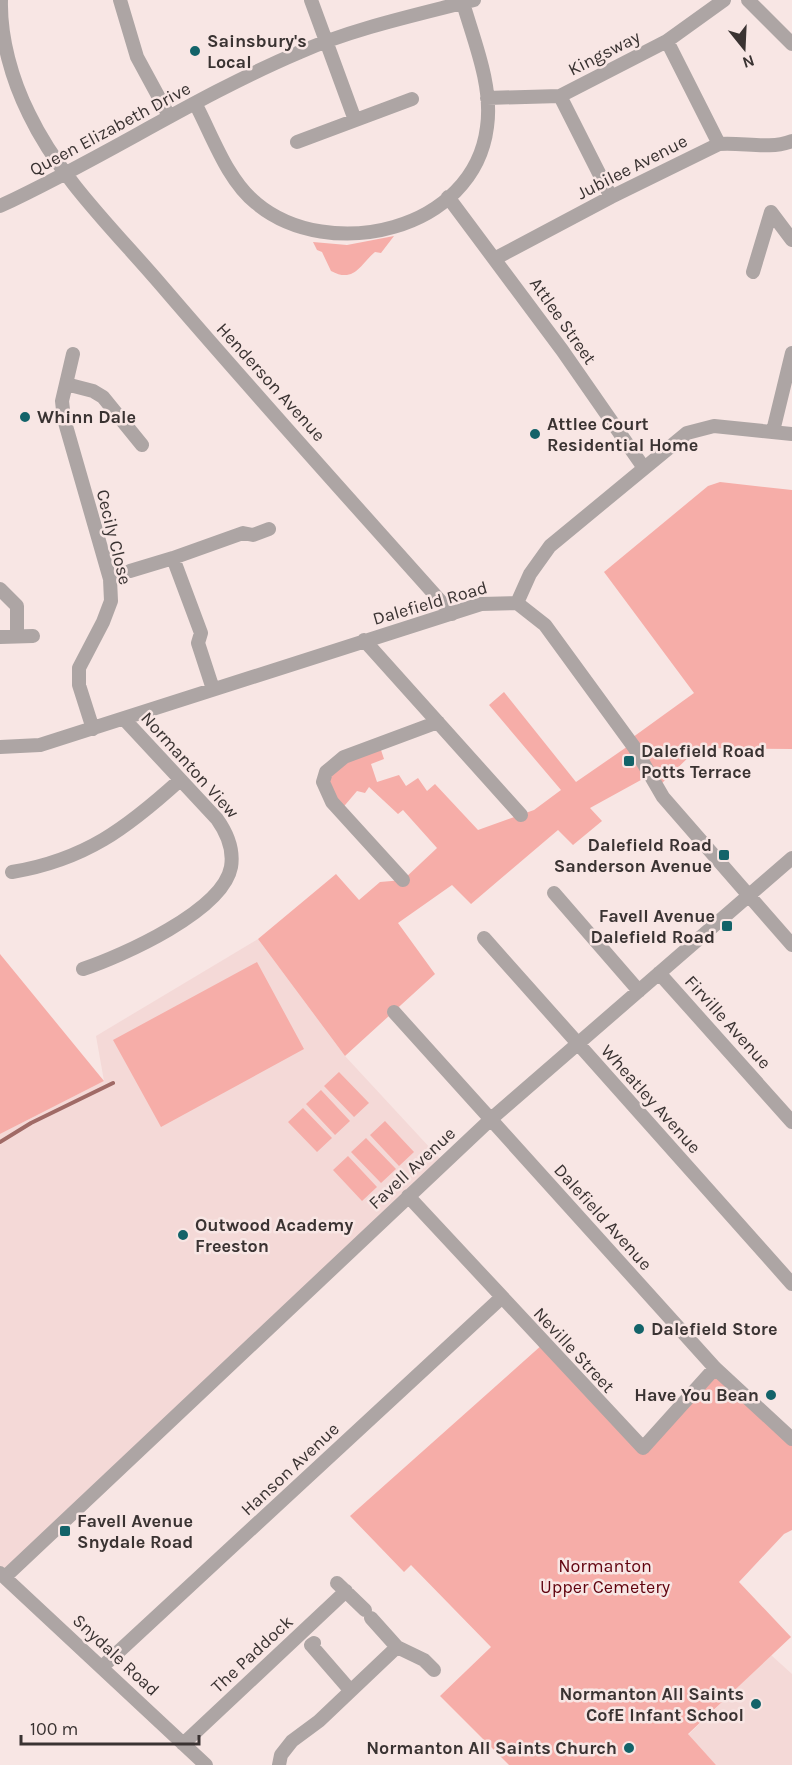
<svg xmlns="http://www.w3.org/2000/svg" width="792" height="1765" font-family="Karla,sans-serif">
  <rect width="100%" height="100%" fill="#f8e6e4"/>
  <path fill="#f4d9d7" d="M 258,939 L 345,1056 L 444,1163 L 0,1573 L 0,1134 L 104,1081 L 96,1036 Z
    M 771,1655 L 792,1674 L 792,1765 L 716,1765 L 688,1735 Z"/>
  <path fill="#f6ada8" d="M 394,236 L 381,253 L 375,252 C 361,263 355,284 331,271 L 322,252 L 317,250 L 313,242 L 347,245 Z
    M 720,482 L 792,490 L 792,749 L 698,748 L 658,787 L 650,775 L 590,808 L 602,821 L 573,845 L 558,830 L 471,904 L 452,885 L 398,923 L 435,974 L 345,1056 L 258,939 L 336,874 L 359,900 L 380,882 L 403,880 L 437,848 L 403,810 L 398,814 L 369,787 L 365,793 L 357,791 L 340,811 L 326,772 L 379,744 L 384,759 L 371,764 L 377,782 L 399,775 L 406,786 L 418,778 L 427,791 L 435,784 L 478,830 L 534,810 L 561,790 L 489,705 L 504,692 L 576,782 L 631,744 L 629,740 L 694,693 L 604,572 L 708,486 Z
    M 0,954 L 104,1081 L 0,1134 Z
    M 257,962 L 304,1049 L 161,1127 L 113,1040 Z
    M 339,1072 L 369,1103 L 354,1117 L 324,1086 Z
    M 321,1090 L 350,1121 L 335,1135 L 306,1104 Z
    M 303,1108 L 332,1138 L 317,1152 L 288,1122 Z
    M 385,1121 L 414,1152 L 399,1166 L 370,1135 Z
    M 366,1138 L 396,1169 L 381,1183 L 351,1152 Z
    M 348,1156 L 377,1187 L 362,1201 L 333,1170 Z
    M 543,1344 L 643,1448 L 715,1368 L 792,1439 L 792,1530 L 784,1534 L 739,1582 L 791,1637 L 688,1734 L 716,1765 L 509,1765 L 440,1696 L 491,1647 L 411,1565 L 404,1572 L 350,1516 Z"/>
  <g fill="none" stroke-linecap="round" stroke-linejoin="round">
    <path stroke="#a06a66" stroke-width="4" d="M 0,1142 L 31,1123 L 113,1083"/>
    <path stroke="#ada5a4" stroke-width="14" d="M 1,0 C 0,38 12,80 29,114 C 60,179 116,232 162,286 C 257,397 355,505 452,614
      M 120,0 L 137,57 L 169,116
      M 311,0 L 355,120
      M 748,0 L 792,44
      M 667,41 L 719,144
      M 560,96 L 611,197
      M 487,98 L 560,96 L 667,41 L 724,0
      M 195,103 C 212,135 227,180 256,203 C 329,264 474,231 487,127 C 493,86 474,41 463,3
      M 297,142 L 412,99
      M 448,197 L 562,350 L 644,468
      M 0,206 C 102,159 196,96 300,52 C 355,28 416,15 474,0
      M 496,258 L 611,197 L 719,144 C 744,142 768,150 792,141
      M 753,272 L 771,212 L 792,240
      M 73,354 L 62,401 L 64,419 L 110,579 L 111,601 L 103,622 L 79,668 L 79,685 L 93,729
      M 66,384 L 93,391 L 103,397 L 142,445
      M 773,431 L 792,353
      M 130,571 L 173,558
      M 0,589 L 17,606 L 17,636
      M 517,603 L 530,574 L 550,546 L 687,433 L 714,426 L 792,434
      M 0,637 L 33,636
      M 364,640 L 521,815
      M 213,689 L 198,643 L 201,633 L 173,558 L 243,533 L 253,535 L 269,529
      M 0,747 L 40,745 L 481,604 L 517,603 L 545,625 L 634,747 L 663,797 L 792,945
      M 12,872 C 85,860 127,828 180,780
      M 403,880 L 332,802 L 323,782 L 326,772 L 344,757 L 438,722
      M 554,893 L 639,991
      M 484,938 L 792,1284
      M 83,969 C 122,956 223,911 231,867 C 234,849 227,833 217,819 L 124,719
      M 659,973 L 792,1122
      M 394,1012 L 715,1368 L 792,1439
      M 408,1196 L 643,1448 L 715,1368
      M 0,1573 L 206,1765
      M 5,1577 L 491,1119 L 792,858
      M 337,1583 L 365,1610
      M 371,1618 L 397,1647 L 424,1660 L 434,1670
      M 314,1643 L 311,1645 L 350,1690
      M 102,1667 L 501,1298
      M 183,1744 L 346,1591
      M 279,1765 L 281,1755 L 292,1741 L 319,1721 L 397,1647"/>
  </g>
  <g fill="#136369" stroke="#f8e6e4" stroke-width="2">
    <circle cx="195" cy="51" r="6"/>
    <circle cx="25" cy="417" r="6"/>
    <circle cx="535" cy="434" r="6"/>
    <rect x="623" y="755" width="12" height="12" rx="3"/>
    <rect x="718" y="849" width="12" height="12" rx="3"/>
    <rect x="721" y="920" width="12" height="12" rx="3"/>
    <circle cx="183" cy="1235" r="6"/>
    <circle cx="639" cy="1329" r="6"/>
    <circle cx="771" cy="1395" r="6"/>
    <rect x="59" y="1525" width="12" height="12" rx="3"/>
    <circle cx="756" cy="1704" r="6"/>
    <circle cx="629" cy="1748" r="6"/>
  </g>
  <g text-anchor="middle" stroke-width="5" stroke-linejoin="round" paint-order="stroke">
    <g font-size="18" font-weight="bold" fill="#3a3332" stroke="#f8e6e4" text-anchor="start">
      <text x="207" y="47">Sainsbury's<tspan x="207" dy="21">Local</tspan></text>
      <text x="37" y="423">Whinn Dale</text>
      <text x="547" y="430">Attlee Court<tspan x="547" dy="21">Residential Home</tspan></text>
      <text x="641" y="757">Dalefield Road<tspan x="641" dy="21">Potts Terrace</tspan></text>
      <text x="712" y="851" text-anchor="end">Dalefield Road<tspan x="712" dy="21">Sanderson Avenue</tspan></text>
      <text x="715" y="922" text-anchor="end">Favell Avenue<tspan x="715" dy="21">Dalefield Road</tspan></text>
      <text x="195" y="1231">Outwood Academy<tspan x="195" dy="21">Freeston</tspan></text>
      <text x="651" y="1335">Dalefield Store</text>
      <text x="759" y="1401" text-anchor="end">Have You Bean</text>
      <text x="77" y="1527">Favell Avenue<tspan x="77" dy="21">Snydale Road</tspan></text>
      <text x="744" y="1700" text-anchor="end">Normanton All Saints<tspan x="744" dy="21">CofE Infant School</tspan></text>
      <text x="617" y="1754" text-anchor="end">Normanton All Saints Church</text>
    </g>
    <g font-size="18" fill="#3a3332" stroke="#f8e6e4">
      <text transform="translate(604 53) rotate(-27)" y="6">Kingsway</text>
      <text transform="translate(110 129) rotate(-28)" y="6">Queen Elizabeth Drive</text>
      <text transform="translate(632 167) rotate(-27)" y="6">Jubilee Avenue</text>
      <text transform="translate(563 321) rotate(55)" y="6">Attlee Street</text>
      <text transform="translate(271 382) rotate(48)" y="6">Henderson Avenue</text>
      <text transform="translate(114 537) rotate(76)" y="6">Cecily Close</text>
      <text transform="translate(430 603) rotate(-16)" y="6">Dalefield Road</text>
      <text transform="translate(190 765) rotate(48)" y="6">Normanton View</text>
      <text transform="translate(728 1022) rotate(48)" y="6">Firville Avenue</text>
      <text transform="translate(651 1099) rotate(48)" y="6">Wheatley Avenue</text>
      <text transform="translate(412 1168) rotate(-43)" y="6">Favell Avenue</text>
      <text transform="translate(603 1217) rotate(48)" y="6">Dalefield Avenue</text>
      <text transform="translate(574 1350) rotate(47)" y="6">Neville Street</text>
      <text transform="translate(290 1469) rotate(-43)" y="6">Hanson Avenue</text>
      <text transform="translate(252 1654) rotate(-43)" y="6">The Paddock</text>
      <text transform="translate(116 1655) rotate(43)" y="6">Snydale Road</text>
    </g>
    <g font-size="18" fill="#60030f" stroke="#f8e6e4">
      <text x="605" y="1572">Normanton<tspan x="605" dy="21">Upper Cemetery</tspan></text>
    </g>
  </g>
  <g transform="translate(744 48) rotate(162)" stroke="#f8e6e4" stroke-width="4.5" paint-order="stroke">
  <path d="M0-4.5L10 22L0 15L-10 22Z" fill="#3a3332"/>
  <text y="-9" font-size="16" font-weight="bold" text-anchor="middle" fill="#3a3332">N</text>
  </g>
  <path d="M21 1735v9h178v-9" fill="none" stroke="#3a3332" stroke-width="3"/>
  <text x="30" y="1735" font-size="18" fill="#3a3332" stroke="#f8e6e4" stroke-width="4.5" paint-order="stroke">100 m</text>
</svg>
